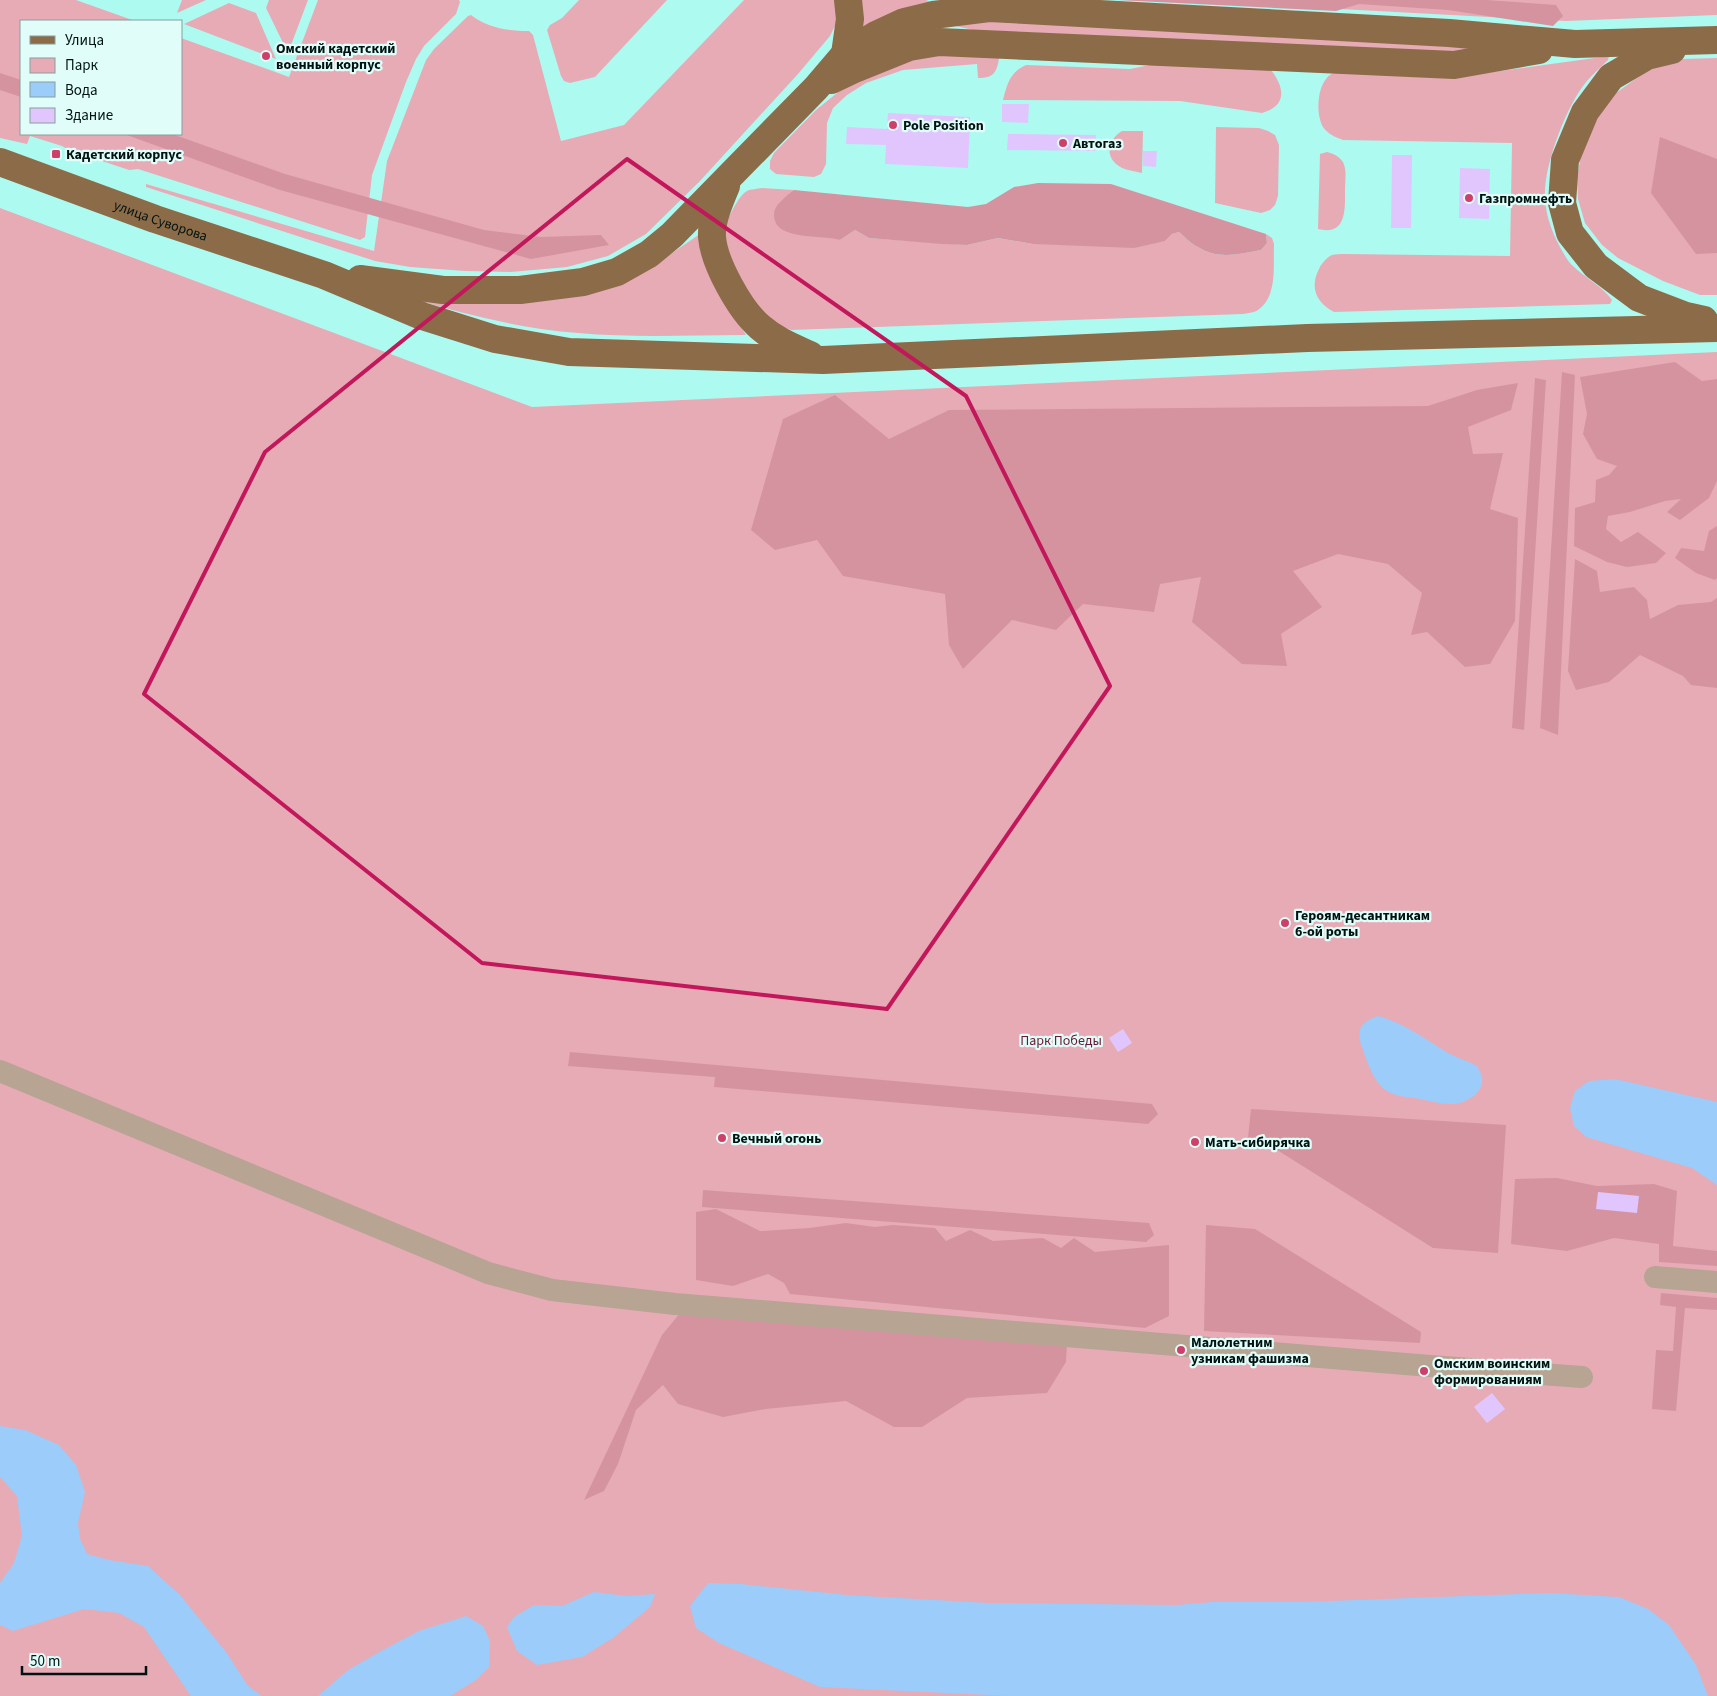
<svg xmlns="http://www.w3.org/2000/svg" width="1717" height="1696" font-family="'Source Sans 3',sans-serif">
  <rect width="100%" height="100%" fill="#adfaf1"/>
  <path fill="#e7abb6" d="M 0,0 L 76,0 L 135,21 L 21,21 L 21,134 L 181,134 L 181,38 L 289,77 L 318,0 L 459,0 L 460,2 L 456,14 L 424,46 L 416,59 L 406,82 L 372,175 L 365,237 L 360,240 L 138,169 L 129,170 L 69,150 L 62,146 L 30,136 L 27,144 L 0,138 Z
    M 182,0 L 206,0 L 177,13 Z
    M 269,0 L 308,0 L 288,53 L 266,8 Z
    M 579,0 L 667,0 L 595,77 L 570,83 L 564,81 L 561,76 L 547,30 L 550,25 L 562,18 Z
    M 744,0 L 834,0 L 838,14 L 835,26 L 830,36 L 798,74 L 700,181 L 646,234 L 608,256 L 567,267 L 511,272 L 465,271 L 410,267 L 375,261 L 146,187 L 146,184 L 374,251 L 387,161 L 426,60 L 434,49 L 468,16 L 471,15 C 488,28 508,31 529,31 L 533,35 L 561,141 L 624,125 Z
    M 860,0 L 926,0 L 931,2 L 861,35 Z
    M 1170,0 L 1717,0 L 1717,15 L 1566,21 Z
    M 229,3 L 256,13 L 276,59 L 184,24 Z
    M 973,19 L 1462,44 L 1470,48 L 1469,53 L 973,30 L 947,24 Z
    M 986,52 L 999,58 C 997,73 993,78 978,78 L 977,64 L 903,70 L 866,83 L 847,95 L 833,108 L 827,123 L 826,164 L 821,174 L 814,177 L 776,174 L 770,169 L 770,161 L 774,153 L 816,110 L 842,89 L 897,62 L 930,56 Z
    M 1609,56 L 1608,60 C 1601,67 1593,74 1587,81 C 1567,104 1544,165 1545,195 C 1545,218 1555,240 1567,259 C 1576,273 1601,284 1612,300 L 1610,304 L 1334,312 C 1317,303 1309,288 1319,269 C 1321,264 1327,257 1332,255 C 1335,254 1341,254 1344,254 L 1510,256 L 1512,143 L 1343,140 C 1335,137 1328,134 1323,127 C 1316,115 1317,90 1326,79 C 1330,73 1337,72 1343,70 L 1456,77 Z
    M 1717,58 L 1717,295 L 1700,295 L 1663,281 L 1618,258 L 1602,245 L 1585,223 L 1578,199 L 1577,177 L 1581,156 L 1587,136 L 1609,98 L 1648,70 L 1681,59 Z
    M 1155,64 L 1271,70 C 1285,88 1287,106 1262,113 L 1180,101 L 1003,100 C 1007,84 1010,72 1026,65 L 1130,69 Z
    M 1216,127 L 1259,128 L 1268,131 L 1275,135 L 1279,145 L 1278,196 L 1275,205 L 1270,210 L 1261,213 L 1215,203 Z
    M 1122,131 L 1143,131 L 1142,173 C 1133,171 1123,170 1116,164 C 1104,153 1110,138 1122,131 Z
    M 1327,152 C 1334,154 1339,156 1343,162 C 1347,170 1345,181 1345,190 C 1345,209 1347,236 1318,229 L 1320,154 Z
    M 762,188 L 794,190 L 780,202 L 832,237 L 840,240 L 855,230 L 869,238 L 967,245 L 998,238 L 1033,244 L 1165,241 L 1172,234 L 1179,232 C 1185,237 1191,244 1198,247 C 1218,260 1239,254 1261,250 L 1267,243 L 1266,234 L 1272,238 L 1274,244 C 1273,265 1278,296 1258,310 C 1254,313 1247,313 1243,314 L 791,330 C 758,318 731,273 725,239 C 723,228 728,218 733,209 C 736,204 741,194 747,191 C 751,189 758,189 762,188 Z
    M 0,208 L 532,407 L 1717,352 L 1717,1696 L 0,1696 Z
    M 700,234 L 729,308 L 746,335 C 690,335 634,338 578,333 C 522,329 468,315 414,299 L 650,268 Z"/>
  <path fill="#d593a0" d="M 1117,0 L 1486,0 L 1556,5 L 1563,16 L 1553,26 L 1448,10 L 1359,4 L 1336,11 Z
    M 0,73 L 21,80 L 21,97 L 0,90 Z
    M 124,134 L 172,134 L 285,174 L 484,230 L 541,237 L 601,235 L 609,245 L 531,259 L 280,190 Z
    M 1660,137 L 1717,159 L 1717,253 L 1696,254 L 1651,193 Z
    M 1038,183 L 1111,184 L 1266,234 L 1267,243 L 1261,250 C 1239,254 1218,260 1198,247 C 1191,244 1185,237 1179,232 L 1172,234 L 1165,241 L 1134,248 L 1033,244 L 998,238 L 967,245 L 942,244 L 869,238 L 855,230 L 840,240 C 824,235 781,240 775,221 C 770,207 784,198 794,190 L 968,207 L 986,204 L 1014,187 Z
    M 1675,362 L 1702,381 L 1717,379 L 1717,481 L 1709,498 L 1680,520 L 1667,512 L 1681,499 L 1665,501 L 1630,512 L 1608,516 L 1606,529 L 1621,542 L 1638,532 L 1666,553 L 1656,563 L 1627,567 L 1607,562 L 1574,546 L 1575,508 L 1595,502 L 1596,480 L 1609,475 L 1617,466 L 1597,459 L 1583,434 L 1587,414 L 1580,377 Z
    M 1562,372 L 1575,375 L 1558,735 L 1540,728 Z
    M 1535,378 L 1546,380 L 1524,730 L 1512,728 Z
    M 1518,383 L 1511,410 L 1468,427 L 1473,454 L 1503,453 L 1490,509 L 1518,518 L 1515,621 L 1490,664 L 1465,667 L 1427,632 L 1411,635 L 1422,593 L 1388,564 L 1338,554 L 1293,571 L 1322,607 L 1281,634 L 1287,666 L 1242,664 L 1192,622 L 1201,577 L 1160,584 L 1154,612 L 1083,604 L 1056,630 L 1012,620 L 963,669 L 949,645 L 945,594 L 843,576 L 817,540 L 775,550 L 751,530 L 783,419 L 835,395 L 889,439 L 949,410 L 1428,406 L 1477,390 Z
    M 1717,526 L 1717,578 L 1715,580 L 1696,573 L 1675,558 L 1681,548 L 1704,551 L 1709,531 Z
    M 1575,559 L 1597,571 L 1600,592 L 1634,587 L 1647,600 L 1650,619 L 1678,605 L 1711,602 L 1717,598 L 1717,688 L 1691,685 L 1683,676 L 1640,655 L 1609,682 L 1576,690 L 1568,671 Z
    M 570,1052 L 1152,1104 L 1158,1114 L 1148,1124 L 714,1087 L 715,1077 L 568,1066 Z
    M 1251,1109 L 1506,1125 L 1498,1253 L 1433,1248 L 1258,1138 L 1248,1138 Z
    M 1557,1178 L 1597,1186 L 1654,1184 L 1677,1191 L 1673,1246 L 1717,1251 L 1717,1266 L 1659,1262 L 1659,1244 L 1614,1238 L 1567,1251 L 1511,1244 L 1515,1179 Z
    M 703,1190 L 1149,1223 L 1154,1235 L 1146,1242 L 702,1207 Z
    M 716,1209 L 760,1231 L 809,1228 L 846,1223 L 875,1227 L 893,1225 L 935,1228 L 946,1241 L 970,1230 L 993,1241 L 1043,1238 L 1061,1248 L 1074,1238 L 1095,1252 L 1169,1245 L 1169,1316 L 1145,1328 L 790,1294 L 784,1283 L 768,1274 L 733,1286 L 696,1280 L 696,1212 Z
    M 1206,1225 L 1255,1229 L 1421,1332 L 1420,1343 L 1204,1331 Z
    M 1661,1293 L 1717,1298 L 1717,1310 L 1685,1308 L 1676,1411 L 1652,1409 L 1656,1350 L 1673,1351 L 1676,1307 L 1660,1305 Z
    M 681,1312 L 1067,1343 L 1066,1362 L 1047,1393 L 967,1398 L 922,1427 L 894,1427 L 846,1401 L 766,1409 L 723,1417 L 678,1404 L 663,1385 L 636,1410 L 618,1464 L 604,1491 L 584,1500 L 662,1335 Z"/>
  <path fill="#9cccf9" d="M 1378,1016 C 1404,1023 1425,1039 1448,1053 C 1457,1058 1468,1061 1477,1066 C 1479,1070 1481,1074 1482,1077 C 1484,1094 1465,1104 1451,1104 C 1441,1104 1430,1101 1420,1099 C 1410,1097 1396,1097 1387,1091 C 1373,1082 1366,1059 1361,1044 C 1356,1027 1363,1021 1378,1016 Z
    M 1615,1079 L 1717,1102 L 1717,1185 L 1692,1168 L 1586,1137 L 1574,1126 L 1570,1108 L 1575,1091 L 1589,1081 Z
    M 0,1426 L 25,1430 L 59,1445 L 76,1465 L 85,1492 L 78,1523 L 80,1539 L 87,1554 L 109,1560 L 148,1566 L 180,1595 L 226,1652 L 248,1686 L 262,1696 L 191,1696 L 144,1627 L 119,1613 L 84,1609 L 13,1631 L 0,1625 L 0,1583 L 14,1563 L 22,1536 L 17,1496 L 0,1477 Z
    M 708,1583 L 741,1584 L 847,1595 L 988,1603 L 1177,1605 L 1213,1602 L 1303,1602 L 1549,1593 L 1619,1597 L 1648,1609 L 1669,1625 L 1696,1665 L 1708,1696 L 1012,1696 L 820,1687 L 719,1643 L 696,1628 L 690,1606 Z
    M 594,1592 L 626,1596 L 655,1594 L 650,1607 L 613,1638 L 582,1657 L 537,1665 L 517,1651 L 507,1627 L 514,1617 L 534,1605 L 562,1606 Z
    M 466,1616 L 483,1626 L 490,1641 L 489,1667 L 476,1680 L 450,1696 L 318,1696 L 348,1670 L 383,1650 L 419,1631 Z"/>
  <path fill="#e1c6fe" d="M 1002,104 L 1029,104 L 1028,123 L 1002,122 Z
    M 888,113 L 970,117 L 968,168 L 885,164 L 886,145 L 846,144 L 847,127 L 887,129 Z
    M 1008,134 L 1096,135 L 1095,151 L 1007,150 Z
    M 1143,151 L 1157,151 L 1156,167 L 1143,166 Z
    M 1392,155 L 1412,155 L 1411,228 L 1391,228 Z
    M 1460,168 L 1490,169 L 1489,219 L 1459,218 Z
    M 1123,1029 L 1132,1043 L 1118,1052 L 1109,1038 Z
    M 1598,1192 L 1639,1196 L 1637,1213 L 1596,1209 Z
    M 1492,1393 L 1505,1409 L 1487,1423 L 1474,1407 Z"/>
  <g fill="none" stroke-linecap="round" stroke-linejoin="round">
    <path stroke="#b7a492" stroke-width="22" d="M 0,1071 L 488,1273 L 552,1290 L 675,1304 L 1430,1366 L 1582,1377
      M 1655,1277 L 1717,1282"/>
    <g stroke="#8c6b48" stroke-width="28">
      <path d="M 1672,50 L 1647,56 L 1611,77 L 1585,112 L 1565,160 L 1562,203 L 1570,233 L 1596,266 L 1639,298 L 1686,316 L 1704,320"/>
      <path d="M 845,54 L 850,19 L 848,0"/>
      <path d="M 831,80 L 852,70 L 909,47 L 939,42 L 1454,65 L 1539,50"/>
      <path id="s1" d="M 0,162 L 155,219 L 324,275 L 422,316 L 495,339 L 569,352 L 823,360 L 1307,338 L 1717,328"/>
      <path d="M 726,186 C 720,201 711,220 712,237 C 714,263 740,310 760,327 C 775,340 792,347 810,355"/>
      <path d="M 360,279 L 443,290 L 520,290 L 583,282 L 617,272 L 649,254 L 672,235 L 816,88 L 845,54 L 876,35 L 904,22 L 933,15 L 989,8 L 1449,33 L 1575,44 L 1717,40"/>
    </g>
  </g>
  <path fill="none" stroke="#c2185b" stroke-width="4" stroke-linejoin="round" d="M 627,159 L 966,396 L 1110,686 L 887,1009 L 482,963 L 144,694 L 265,452 Z"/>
  <g fill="#ce406a" stroke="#e0fdf9" stroke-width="2">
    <circle cx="266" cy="56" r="5"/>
    <circle cx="893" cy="125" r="5"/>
    <circle cx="1063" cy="143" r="5"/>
    <rect x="51" y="149" width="10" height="10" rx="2.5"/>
    <circle cx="1469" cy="198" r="5"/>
    <circle cx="1285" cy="923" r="5"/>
    <circle cx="722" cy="1138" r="5"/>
    <circle cx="1195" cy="1142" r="5"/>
    <circle cx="1181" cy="1350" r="5"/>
    <circle cx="1424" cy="1371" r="5"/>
  </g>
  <g text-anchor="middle" stroke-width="4.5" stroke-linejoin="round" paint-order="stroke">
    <g font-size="14" font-weight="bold" fill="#001311" stroke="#e0fdf9" text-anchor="start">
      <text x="276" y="53">Омский кадетский<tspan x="276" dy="16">военный корпус</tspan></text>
      <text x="903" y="130">Pole Position</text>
      <text x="1073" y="148">Автогаз</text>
      <text x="66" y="159">Кадетский корпус</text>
      <text x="1479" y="203">Газпромнефть</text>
      <text x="1295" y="920">Героям-десантникам<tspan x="1295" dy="16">6-ой роты</tspan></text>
      <text x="732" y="1143">Вечный огонь</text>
      <text x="1205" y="1147">Мать-сибирячка</text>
      <text x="1191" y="1347">Малолетним<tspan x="1191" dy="16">узникам фашизма</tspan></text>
      <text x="1434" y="1368">Омским воинским<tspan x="1434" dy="16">формированиям</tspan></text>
    </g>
    <g font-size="14" fill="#001311" stroke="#e0fdf9">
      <text dy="5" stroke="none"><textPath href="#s1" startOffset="171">улица Суворова</textPath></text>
    </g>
    <g font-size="14" fill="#691b33" stroke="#e0fdf9">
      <text x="1061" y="1045">Парк Победы</text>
    </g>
  </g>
  <rect x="20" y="20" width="162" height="115" fill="#e0fdf9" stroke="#869f9c"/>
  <rect x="30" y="36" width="25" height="8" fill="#8c6b48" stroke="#869f9c"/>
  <text x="65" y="45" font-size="15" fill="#001311">Улица</text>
  <rect x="30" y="58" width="25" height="15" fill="#e7abb6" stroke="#869f9c"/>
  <text x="65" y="70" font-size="15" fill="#001311">Парк</text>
  <rect x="30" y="82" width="25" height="15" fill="#9cccf9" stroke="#869f9c"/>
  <text x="65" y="95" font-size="15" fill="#001311">Вода</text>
  <rect x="30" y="108" width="25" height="15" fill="#e1c6fe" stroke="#869f9c"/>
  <text x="65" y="120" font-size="15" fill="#001311">Здание</text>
  <path d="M22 1666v8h124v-8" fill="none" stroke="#001311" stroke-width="2.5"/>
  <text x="30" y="1666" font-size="15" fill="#001311" stroke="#e0fdf9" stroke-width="4" paint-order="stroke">50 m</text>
</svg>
